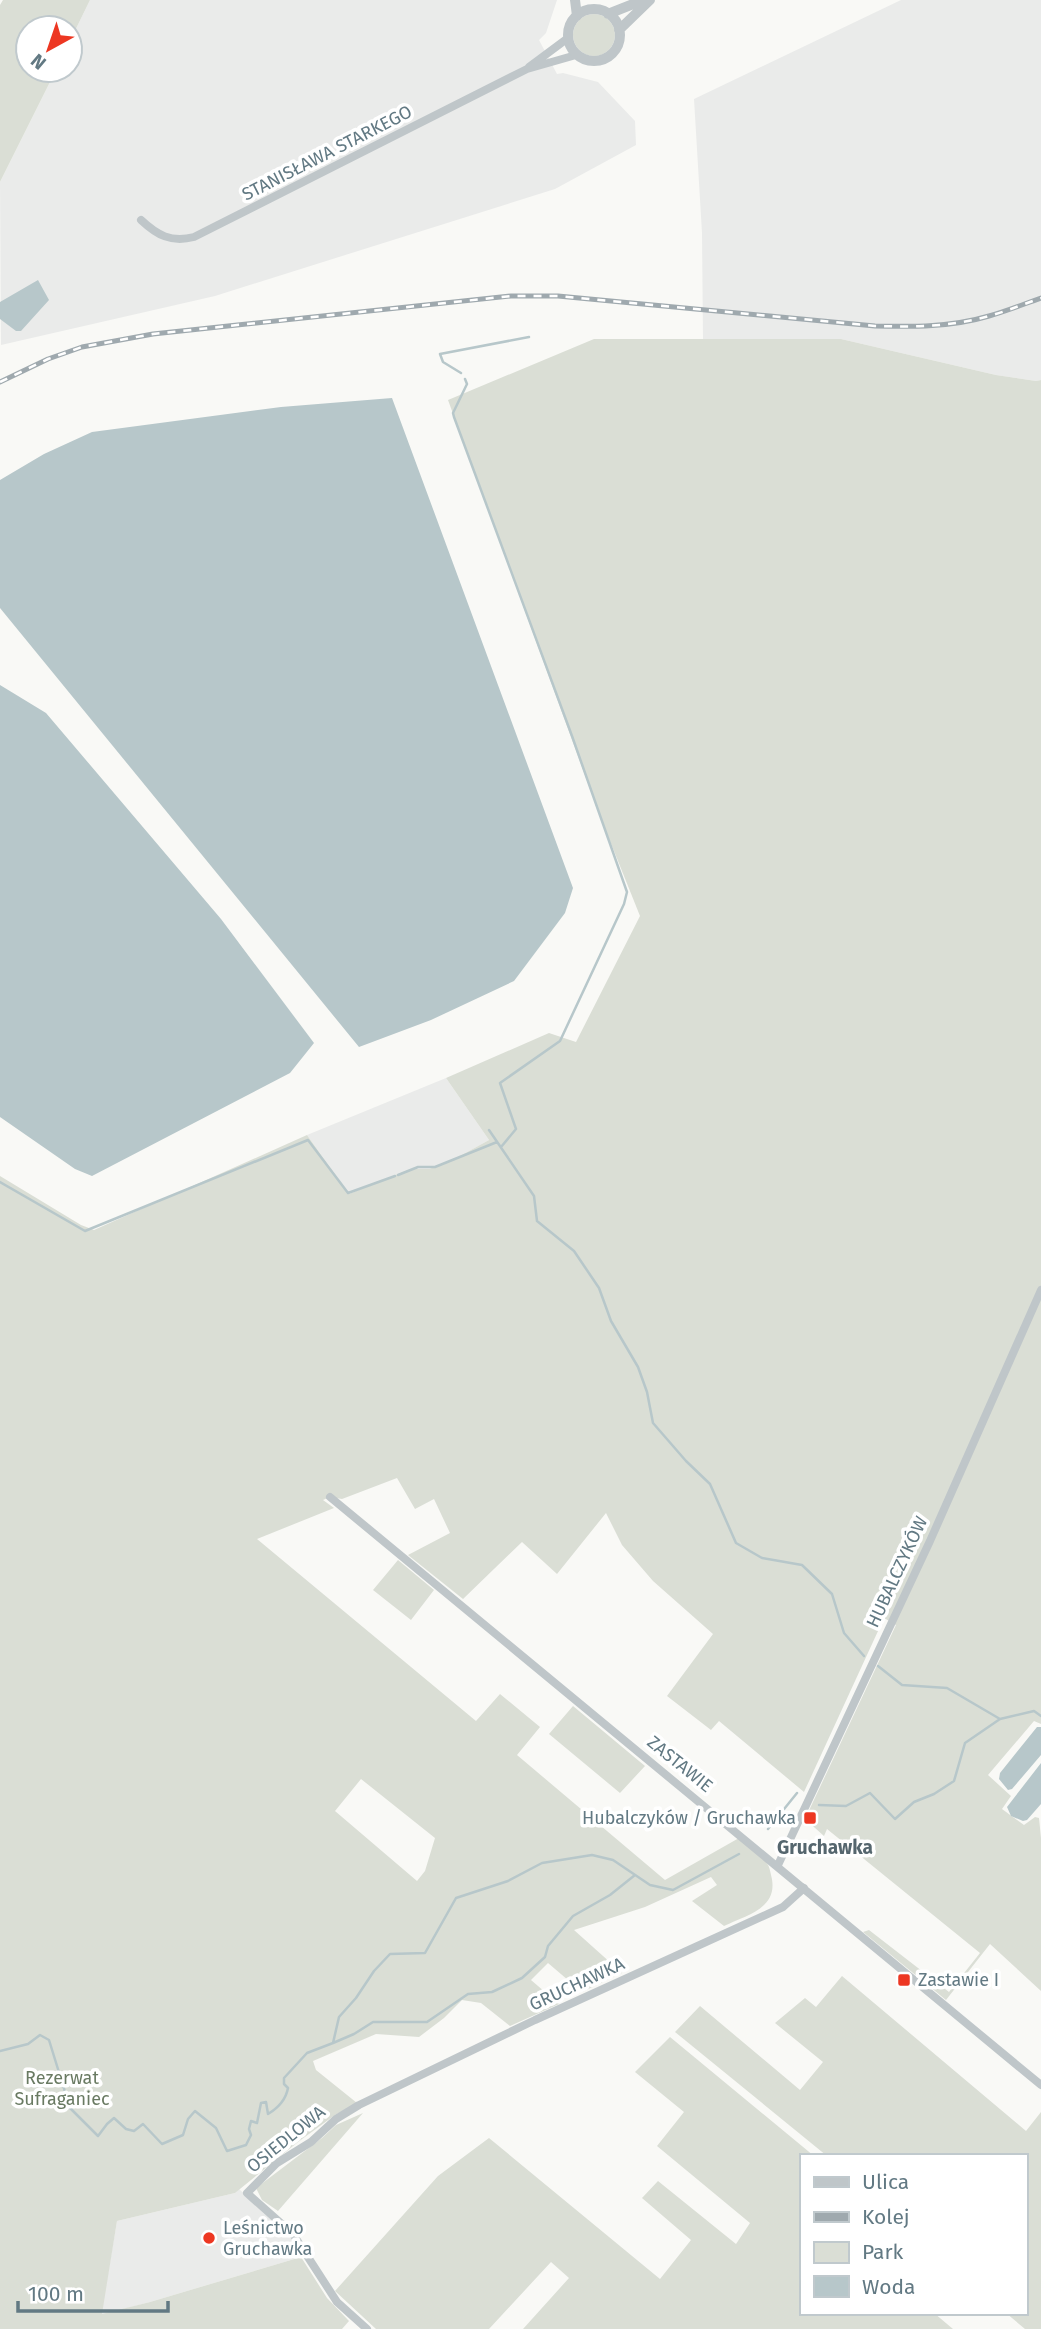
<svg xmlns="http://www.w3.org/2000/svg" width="1041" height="2329" font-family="'Fira Sans',sans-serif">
  <rect width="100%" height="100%" fill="#f9f9f6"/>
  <path fill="#eaebea" d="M 90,0 L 557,0 L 546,33 L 539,40 L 557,74 L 563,73 L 598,82 L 635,121 L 636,145 L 555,189 L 215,296 L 1,345 L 0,182 L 56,70 L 70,70 L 70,41 Z
    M 901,0 L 1041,0 L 1041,380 L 1036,381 L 996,375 L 841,339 L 703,339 L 702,233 L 694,99 Z
    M 446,1078 L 489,1140 L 449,1162 L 429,1169 L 410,1169 L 349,1194 L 307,1135 Z
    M 239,2189 L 289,2235 L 301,2257 L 150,2302 L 101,2315 L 117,2221 L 235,2193 Z"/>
  <path fill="#daded5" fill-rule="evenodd" d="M 3,0 L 90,0 L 70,41 L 70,28 L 28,28 L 28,70 L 56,70 L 0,182 L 0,5 Z
    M573 35a21 21 0 1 1 42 0a21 21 0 1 1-42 0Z
    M 594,339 L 841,339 L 996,375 L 1036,381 L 1041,380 L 1041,1724 L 1034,1721 L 988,1775 L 1011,1796 L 1002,1809 L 1024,1825 L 1035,1817 L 1039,1818 L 1041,1838 L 1041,1991 L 990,1944 L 946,2000 L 863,1932 L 869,1930 L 949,1992 L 980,1953 L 827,1829 L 824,1836 L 805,1819 L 896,1625 L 884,1618 L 804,1792 L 719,1721 L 711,1730 L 667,1696 L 713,1634 L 653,1581 L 622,1545 L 606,1513 L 557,1574 L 522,1542 L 463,1599 L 408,1555 L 450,1533 L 434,1499 L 415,1509 L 397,1478 L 342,1499 L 330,1497 L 323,1500 L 334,1508 L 257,1539 L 476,1721 L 500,1694 L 540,1727 L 517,1755 L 665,1880 L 739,1838 C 748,1846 762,1855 768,1865 C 769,1866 771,1874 771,1875 C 780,1908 747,1915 724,1926 L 692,1901 L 717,1885 L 711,1877 L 645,1907 L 574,1930 L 622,1973 L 582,1992 L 548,1963 L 531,1980 L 559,2004 L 510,2026 L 481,2003 L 462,2000 L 444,2018 L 419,2037 L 376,2034 L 313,2061 L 316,2070 L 357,2103 L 335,2115 L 298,2142 L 235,2193 L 117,2221 L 102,2314 L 150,2302 L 301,2257 L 327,2298 L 349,2321 L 342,2329 L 0,2329 L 0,1176 L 81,1225 L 94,1230 L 307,1135 L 349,1194 L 410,1169 L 429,1169 L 449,1162 L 489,1140 L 446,1078 L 549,1033 L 576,1042 L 640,916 L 598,811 L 448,400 ZM 361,1779 L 435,1838 L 425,1871 L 417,1881 L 335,1811 Z
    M 398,1560 L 434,1590 L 411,1620 L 373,1590 Z
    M 573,1706 L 645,1766 L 620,1793 L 549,1734 Z
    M 842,1976 L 1026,2131 L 1041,2112 L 1041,2329 L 1025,2329 L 1006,2313 L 1025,2313 L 1025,2156 L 827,2156 L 675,2032 L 700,2006 L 800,2090 L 823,2062 L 775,2023 L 805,1998 L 816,2007 Z
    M 670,2037 L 814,2156 L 801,2156 L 801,2313 L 934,2313 L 953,2329 L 523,2329 L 569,2278 L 551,2262 L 489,2329 L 376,2329 L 335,2291 L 438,2176 L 489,2138 L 660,2279 L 691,2240 L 642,2198 L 658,2181 L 736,2244 L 750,2223 L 657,2146 L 684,2112 L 635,2072 Z
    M 363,2113 L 278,2211 L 262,2200 L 256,2188 L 322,2138 L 336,2125 Z"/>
  <path fill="#b7c7ca" d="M 38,280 L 49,300 L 21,331 L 16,331 L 0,319 L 0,302 Z
    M 392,398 L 573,888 L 565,913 L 514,981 L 431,1020 L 359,1047 L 0,608 L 0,480 L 44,454 L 92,432 L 281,407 Z
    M 0,685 L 46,713 L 221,919 L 314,1043 L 290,1073 L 92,1176 L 75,1169 L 0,1117 Z
    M 1037,1727 L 1041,1727 L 1041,1755 L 1012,1789 L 1008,1790 L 999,1779 L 1000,1773 Z
    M 1041,1763 L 1041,1804 L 1027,1820 L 1023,1821 L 1011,1816 L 1007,1807 Z"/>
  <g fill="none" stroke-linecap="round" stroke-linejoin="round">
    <path stroke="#b7c7ca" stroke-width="2.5" d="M 461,373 L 443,362 L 440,354 L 529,337
      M 465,379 L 467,384 L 453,413 L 454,417 L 572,736 L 627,892 L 624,904 L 560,1041 L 500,1083 L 516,1129 L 501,1147
      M 489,1130 L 534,1196 L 537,1221 L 574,1251 L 599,1288 L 611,1321 L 638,1367 L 647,1392 L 653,1423 L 686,1461 L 710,1484 L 736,1543 L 762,1558 L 802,1565 L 832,1594 L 844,1633 L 864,1656
      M 398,1175 L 418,1167 L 435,1167 L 497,1142
      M 0,1182 L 85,1231 L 308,1140 L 348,1193 L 395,1176
      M 878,1666 L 902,1685 L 947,1688 L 1000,1719
      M 819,1805 L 846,1806 L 870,1793 L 895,1819 L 914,1802 L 934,1794 L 954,1781 L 965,1743 L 1000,1719 L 1034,1711 L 1041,1716
      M 768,1829 L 797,1793
      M 333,2043 L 354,2034 L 373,2022 L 427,2022 L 468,1994 L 492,1992 L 522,1978 L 545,1957 L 548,1946 L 573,1916 L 610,1895 L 635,1875
      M 0,2051 L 28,2044 L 40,2035 L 49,2040 L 70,2108 L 98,2136 L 107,2124 L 114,2118 L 126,2129 L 134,2131 L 143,2124 L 162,2144 L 183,2135 L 188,2119 L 195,2111 L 216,2128 L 227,2151 L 246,2145 L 251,2135 L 249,2129 L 251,2121 L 257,2123 L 261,2103 L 266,2102 L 268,2114 C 278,2108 286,2099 288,2088 L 284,2084 L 284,2078 L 307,2053 L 333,2043 L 339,2017 L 356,1998 L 374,1971 L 390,1954 L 425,1953 L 456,1898 L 508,1881 L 542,1863 L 592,1855 L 613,1860 L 650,1885 L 673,1890 L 739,1854"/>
    <path stroke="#bfc6c9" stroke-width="8" d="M 529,67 L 568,38
      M 141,220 C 157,235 171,243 194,237 L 527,69 L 576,55
      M 330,1497 L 1041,2085
      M 778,1865 L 930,1541 L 1041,1290
      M 367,2329 L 337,2302 L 293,2234 L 247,2193 L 277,2163 L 311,2142 L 336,2119 L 359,2105 L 535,2020 L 783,1907 L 804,1888"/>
    <path stroke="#bfc6c9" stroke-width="10" d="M 575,0 L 577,16
      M568 35a26 26 0 1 1 52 0a26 26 0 1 1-52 0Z
      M 608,14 L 643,0
      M 619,30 L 650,0"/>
    <defs>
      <path id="rail" d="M 0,382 L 48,359 L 82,347 L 153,334 L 511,296 L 558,296 L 875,326 C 913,327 952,327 989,316 C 1007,311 1024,304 1041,298"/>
    </defs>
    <use href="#rail" stroke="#9fa9ae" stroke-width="5"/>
    <use href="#rail" stroke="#fff" stroke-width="2.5" stroke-dasharray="8" stroke-linecap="butt"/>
  </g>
  <g fill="#ed3722" stroke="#fff" stroke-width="2.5">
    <rect x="803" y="1811" width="14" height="14" rx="3.5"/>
    <rect x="897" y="1973" width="14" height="14" rx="3.5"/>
    <circle cx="209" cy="2238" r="7"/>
  </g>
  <g text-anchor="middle" stroke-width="7" stroke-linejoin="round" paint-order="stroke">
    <g font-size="18" fill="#627983" stroke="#fff">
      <text transform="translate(327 153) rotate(-27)" y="6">STANISŁAWA STARKEGO</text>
      <text transform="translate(897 1572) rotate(-65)" y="6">HUBALCZYKÓW</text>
      <text transform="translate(680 1764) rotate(39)" y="6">ZASTAWIE</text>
      <text transform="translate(577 1984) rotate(-25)" y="6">GRUCHAWKA</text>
      <text transform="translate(286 2139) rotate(-39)" y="6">OSIEDLOWA</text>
    </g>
    <g font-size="18" fill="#627983" stroke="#fff" text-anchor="start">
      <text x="796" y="1824" text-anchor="end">Hubalczyków / Gruchawka</text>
      <text x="918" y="1986">Zastawie I</text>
      <text x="223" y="2234">Leśnictwo<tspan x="223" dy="21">Gruchawka</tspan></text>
    </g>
    <g font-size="18" fill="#697a62" stroke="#fff">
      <text x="62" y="2084">Rezerwat<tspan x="62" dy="21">Sufraganiec</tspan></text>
    </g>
    <g font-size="19" font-weight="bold" fill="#55666e" stroke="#fff">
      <text x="825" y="1854">Gruchawka</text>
    </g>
  </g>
  <rect x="800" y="2154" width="228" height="161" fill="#ffffff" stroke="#c0c9cd" stroke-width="2"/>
  <rect x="814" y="2177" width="35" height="10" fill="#bfc6c9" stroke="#c0c9cd" stroke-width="2"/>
  <text x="862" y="2189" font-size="21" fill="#627983">Ulica</text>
  <rect x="814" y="2212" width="35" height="10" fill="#9fa9ae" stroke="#c0c9cd" stroke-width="2"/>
  <text x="862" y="2224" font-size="21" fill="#627983">Kolej</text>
  <rect x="814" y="2242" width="35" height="21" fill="#daded5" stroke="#c0c9cd" stroke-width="2"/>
  <text x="862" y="2259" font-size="21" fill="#627983">Park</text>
  <rect x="814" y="2276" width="35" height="21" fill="#b7c7ca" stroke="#c0c9cd" stroke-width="2"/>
  <text x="862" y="2294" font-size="21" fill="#627983">Woda</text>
  <g transform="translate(49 49) rotate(220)"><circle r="33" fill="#ffffff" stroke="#c0c9cd" stroke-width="2"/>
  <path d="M0-5L12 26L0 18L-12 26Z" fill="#ed3722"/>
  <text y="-10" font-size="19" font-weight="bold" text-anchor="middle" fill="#627983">N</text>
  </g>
  <path d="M18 2301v10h150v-10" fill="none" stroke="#627983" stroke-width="3.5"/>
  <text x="28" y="2301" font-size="21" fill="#627983" stroke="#ffffff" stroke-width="5" paint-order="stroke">100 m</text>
</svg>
